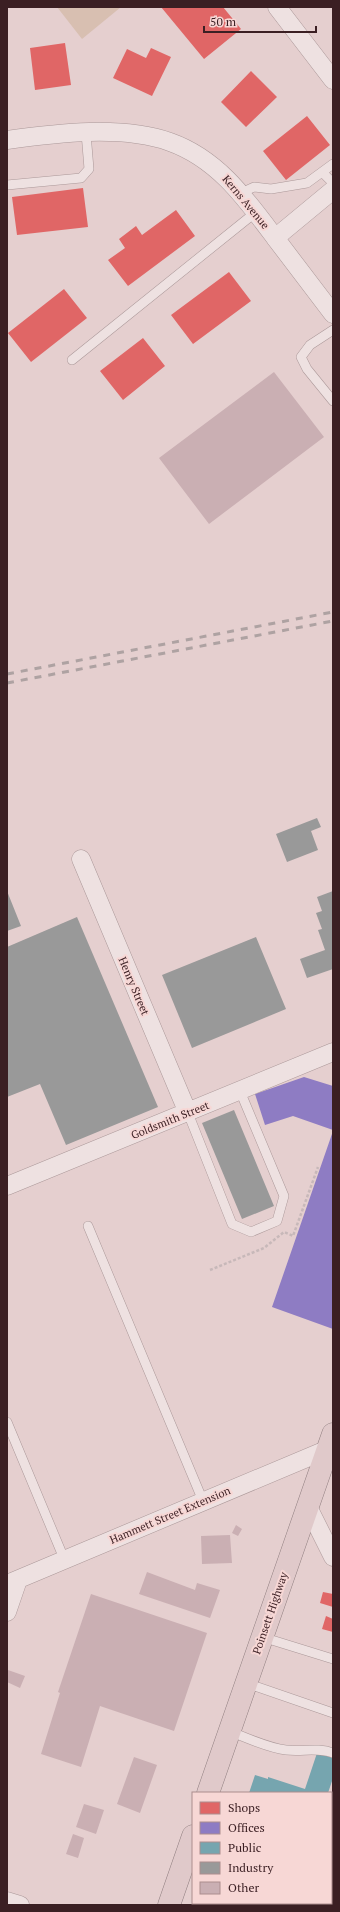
<svg xmlns="http://www.w3.org/2000/svg" width="340" height="1912" font-family="'PT Serif',serif">
  <rect width="100%" height="100%" fill="#e5cfcf"/>
  <path fill="#d8bfb1" d="M 57,7 L 121,7 L 82,39 Z"/>
  <path fill="#e06666" d="M 161,7 L 223,7 L 241,29 L 204,59 Z
    M 65,43 L 71,85 L 35,90 L 30,48 Z
    M 151,48 L 171,57 L 152,96 L 113,78 L 127,49 L 146,58 Z
    M 251,71 L 277,97 L 246,127 L 221,102 Z
    M 307,116 L 330,145 L 286,180 L 263,151 Z
    M 83,188 L 88,227 L 17,235 L 12,197 Z
    M 176,210 L 195,236 L 128,286 L 108,260 L 125,248 L 119,239 L 136,226 L 142,235 Z
    M 229,272 L 251,301 L 193,344 L 171,315 Z
    M 64,289 L 87,318 L 31,362 L 8,333 Z
    M 143,338 L 165,366 L 123,400 L 100,371 Z
    M 323,1592 L 333,1594 L 333,1607 L 320,1603 Z
    M 326,1616 L 333,1619 L 333,1632 L 322,1629 Z
    M 247,1903 L 284,1903 L 283,1905 L 246,1905 Z
    M 294,1903 L 330,1903 L 329,1905 L 294,1905 Z"/>
  <path fill="#8e7cc3" d="M 304,1077 L 333,1086 L 333,1130 L 293,1116 L 265,1125 L 255,1094 Z
    M 333,1131 L 333,1329 L 272,1307 Z"/>
  <path fill="#76a5af" d="M 317,1753 L 333,1758 L 333,1778 L 328,1793 L 249,1793 L 255,1775 L 268,1779 L 268,1777 L 305,1789 Z"/>
  <path fill="#999" d="M 317,818 L 321,827 L 311,831 L 318,850 L 287,862 L 276,834 Z
    M 7,891 L 21,926 L 7,931 Z
    M 333,891 L 333,969 L 307,978 L 300,959 L 325,950 L 318,930 L 322,929 L 316,913 L 322,911 L 317,897 Z
    M 77,917 L 158,1107 L 66,1145 L 40,1084 L 7,1097 L 7,947 Z
    M 256,937 L 286,1009 L 192,1048 L 162,975 Z
    M 234,1110 L 274,1206 L 242,1219 L 202,1123 Z"/>
  <path fill="#caafb3" d="M 274,372 L 324,437 L 209,524 L 159,458 Z
    M 236,1525 L 242,1529 L 238,1536 L 232,1533 Z
    M 230,1535 L 232,1563 L 202,1564 L 201,1536 Z
    M 147,1572 L 195,1590 L 197,1583 L 220,1590 L 210,1618 L 139,1594 Z
    M 91,1594 L 207,1633 L 174,1731 L 100,1706 L 81,1767 L 41,1754 L 60,1693 L 58,1692 Z
    M 8,1670 L 25,1676 L 20,1688 L 7,1682 Z
    M 134,1757 L 157,1765 L 140,1813 L 117,1804 Z
    M 84,1804 L 104,1810 L 96,1834 L 76,1827 Z
    M 73,1834 L 84,1838 L 78,1858 L 66,1854 Z"/>
  <g fill="none" stroke-linecap="round" stroke-linejoin="round">
    <defs>
      <path id="service" d="M 322,172 L 333,183
        M 7,185 L 81,178 L 89,169 L 86,133
        M 241,193 L 254,187 L 271,189 L 307,183 L 333,164
        M 333,330 L 310,345 L 301,357 L 307,369 L 333,401
        M 72,360 L 256,212
        M 188,1113 L 232,1224 L 251,1232 L 277,1221 L 284,1196 L 240,1091
        M 88,1226 L 203,1501
        M 7,1422 L 65,1561
        M 262,1637 L 333,1659
        M 246,1683 L 333,1713
        M 229,1731 C 247,1738 268,1748 286,1750 C 303,1752 317,1747 333,1753
        M 331,1806 L 333,1801"/>
      <path id="minor" d="M 277,7 L 333,80
        M 7,140 C 57,133 122,125 170,142 C 218,159 246,199 276,239 C 295,264 314,289 333,314
        M 275,238 L 333,190
        M 81,859 L 188,1113
        M 7,1186 L 333,1052
        M 308,1507 L 333,1557
        M 7,1584 L 333,1447
        M 7,1612 L 18,1580
        M 7,1901 L 20,1905"/>
      <path id="trunk" d="M 208,1793 L 333,1434
        M 169,1905 L 193,1836"/>
    </defs>
    <use href="#service" stroke="#ab9899" stroke-width="10"/>
    <use href="#minor" stroke="#ab9899" stroke-width="19"/>
    <use href="#trunk" stroke="#907f80" stroke-width="23"/>
    <path stroke="#c7b8b9" stroke-width="2.5" stroke-dasharray="3 2" stroke-linecap="butt" d="M 210,1270 L 264,1248 L 284,1232 L 293,1236 L 318,1167"/>
    <use href="#service" stroke="#eee1e1" stroke-width="9"/>
    <use href="#minor" stroke="#eee1e1" stroke-width="18"/>
    <use href="#trunk" stroke="#e0c9ca" stroke-width="22"/>
    <path stroke="#aea2a2" stroke-width="3" stroke-dasharray="7 7" stroke-linecap="butt" d="M 7,674 L 333,612
      M 7,683 L 333,621"/>
  </g>
  <g text-anchor="middle" stroke-width="4" stroke-linejoin="round" paint-order="stroke">
    <g font-size="11" fill="#3b1f23" stroke="#f7d7d5">
      <text transform="translate(246 202) rotate(50)" y="4">Kerns Avenue</text>
      <text transform="translate(134 986) rotate(67)" y="4">Henry Street</text>
      <text transform="translate(170 1120) rotate(-22)" y="4">Goldsmith Street</text>
      <text transform="translate(170 1515) rotate(-23)" y="4">Hammett Street Extension</text>
      <text transform="translate(270 1613) rotate(-71)" y="4">Poinsett Highway</text>
    </g>
  </g>
  <rect width="340" height="1912" fill="none" stroke="#3b1f23" stroke-width="16"/>
  <rect x="192" y="1792" width="140" height="112" fill="#f7d7d5" stroke="#ac8d8e"/>
  <rect x="200" y="1802" width="20" height="12" fill="#e06666" stroke="#ac8d8e"/>
  <text x="228" y="1812" font-size="12" fill="#3b1f23">Shops</text>
  <rect x="200" y="1822" width="20" height="12" fill="#8e7cc3" stroke="#ac8d8e"/>
  <text x="228" y="1832" font-size="12" fill="#3b1f23">Offices</text>
  <rect x="200" y="1842" width="20" height="12" fill="#76a5af" stroke="#ac8d8e"/>
  <text x="228" y="1852" font-size="12" fill="#3b1f23">Public</text>
  <rect x="200" y="1862" width="20" height="12" fill="#999999" stroke="#ac8d8e"/>
  <text x="228" y="1872" font-size="12" fill="#3b1f23">Industry</text>
  <rect x="200" y="1882" width="20" height="12" fill="#caafb3" stroke="#ac8d8e"/>
  <text x="228" y="1892" font-size="12" fill="#3b1f23">Other</text>
  <path d="M204 26v6h112v-6" fill="none" stroke="#3b1f23" stroke-width="2"/>
  <text x="210" y="26" font-size="12" fill="#3b1f23" stroke="#f7d7d5" stroke-width="3" paint-order="stroke">50 m</text>
</svg>
